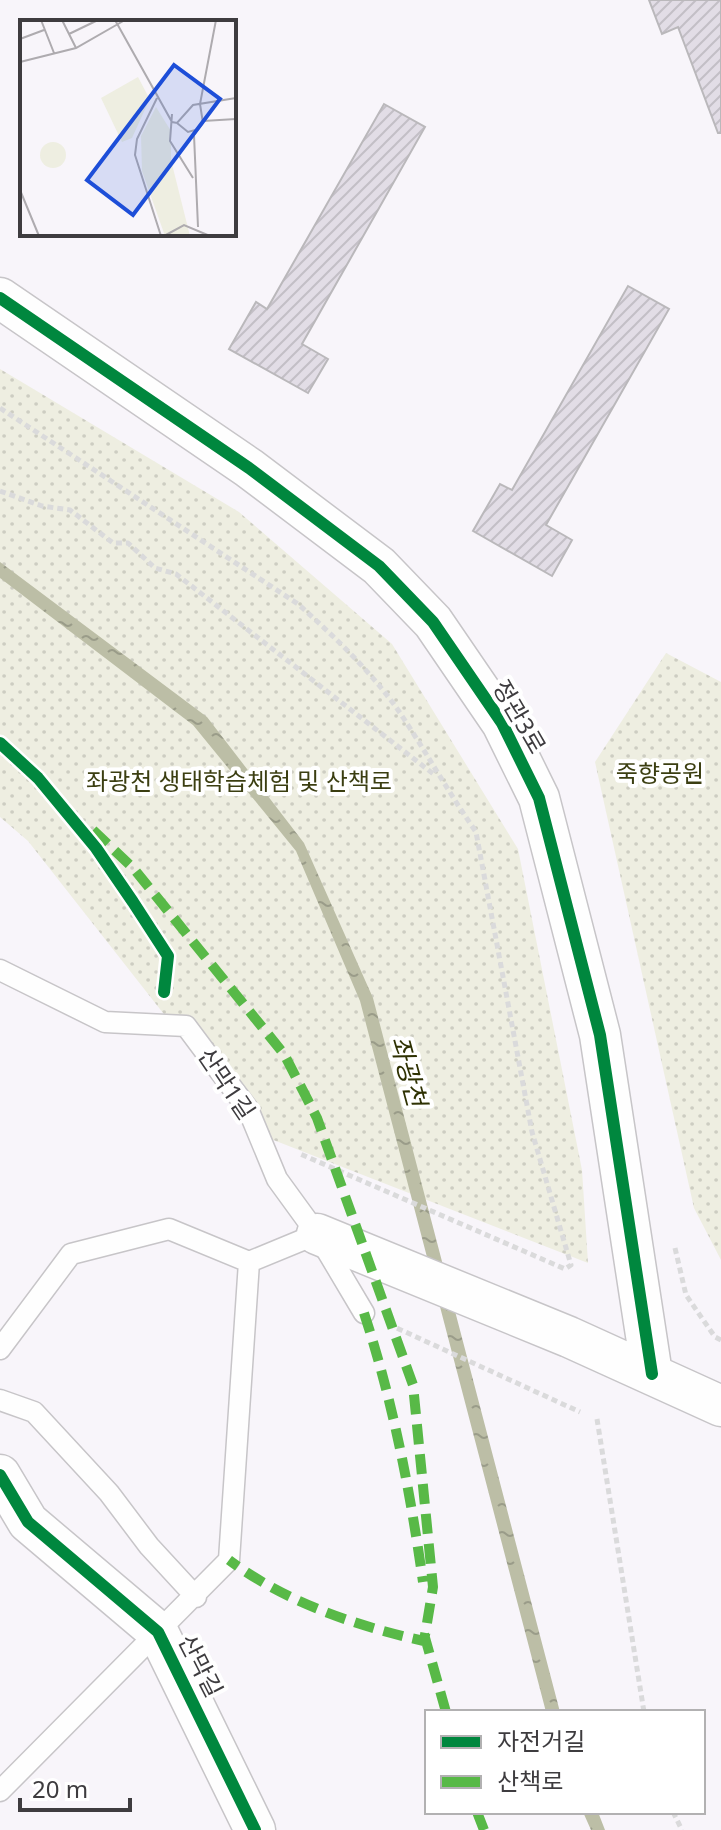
<svg xmlns="http://www.w3.org/2000/svg" width="721" height="1830" font-family="'Noto Sans','Noto Sans KR',sans-serif">
  <defs>
    <pattern id="park-dots" width="8" height="8" patternUnits="userSpaceOnUse" patternTransform="scale(2)"><rect width="8" height="8" fill="#eeeee1"/><path d="M2 2h.1M6 6h.1" fill="none" stroke="#cdcdc2" stroke-width="1.8" stroke-linecap="round"/></pattern>
    <pattern id="water-ripples" width="26" height="14" patternUnits="userSpaceOnUse" patternTransform="scale(2)"><rect width="26" height="14" fill="#bcbea6"/><path d="M2 4q2-2 4 0t4 0M15 11q2-2 4 0t4 0" fill="none" stroke="#9a9c89"/></pattern>
    <pattern id="building-hatch" width="6" height="6" patternUnits="userSpaceOnUse" patternTransform="scale(2)"><rect width="6" height="6" fill="#e2dde6"/><path d="M-1 1l2-2M0 6l6-6M5 7l2-2" fill="none" stroke="#c3bfc6"/></pattern>
  </defs>
  <rect width="100%" height="100%" fill="#f8f5fa"/>
  <path fill="url(#park-dots)" d="M 0,369 L 239,512 L 392,644 L 518,849 L 582,1170 L 588,1263 L 258,1134 L 28,841 L 0,817 Z
    M 666,653 L 721,682 L 721,1260 L 694,1208 L 595,762 Z"/>
  <path fill="url(#water-ripples)" d="M 0,562 L 207,717 L 304,843 L 373,998 L 560,1712 L 546,1712 L 360,1001 L 296,851 L 193,725 L 0,578 Z
    M 583,1812 L 598,1812 L 605,1830 L 591,1830 Z"/>
  <path fill="url(#building-hatch)" stroke="#bab8bb" stroke-width="2" d="M 649,0 L 721,0 L 721,133 L 718,133 L 678,27 L 662,34 Z
    M 384,104 L 425,127 L 302,344 L 328,359 L 308,393 L 229,349 L 256,302 L 267,309 Z
    M 628,286 L 669,309 L 546,525 L 572,540 L 552,576 L 473,531 L 500,484 L 512,490 Z"/>
  <g fill="none" stroke-linecap="round" stroke-linejoin="round">
    <defs>
      <path id="service" d="M 0,970 L 105,1022 L 186,1026 L 248,1109 L 277,1179 L 317,1234 L 364,1313
        M 0,1349 L 71,1254 L 169,1229 L 249,1262
        M 0,1400 L 34,1412 L 109,1493 L 149,1546 L 196,1597
        M 0,1791 L 229,1560 L 249,1262 L 317,1234"/>
      <path id="minor" d="M 0,298 L 249,468 L 379,566 L 433,622 L 502,723 L 539,798 L 600,1035 L 652,1374
        M 317,1234 L 569,1337 L 721,1406
        M 0,1475 L 28,1522 L 158,1632 L 255,1830"/>
    </defs>
    <use href="#service" stroke="#c7c5c8" stroke-width="23"/>
    <use href="#minor" stroke="#c7c5c8" stroke-width="43"/>
    <path stroke="#dadadb" stroke-width="5" stroke-dasharray="6 4" stroke-linecap="butt" d="M 0,408 L 298,604 C 337,639 378,678 406,722 C 430,759 451,796 476,832 L 532,1132 L 571,1265 L 565,1269 L 298,1153
      M 0,491 L 42,506 L 70,510 L 113,543 L 128,543 L 155,568 L 176,574 L 436,776
      M 675,1248 L 686,1295 L 715,1337 L 721,1340
      M 388,1324 L 580,1412
      M 597,1419 L 644,1712
      M 673,1812 L 682,1830"/>
    <use href="#service" stroke="#fefefe" stroke-width="20"/>
    <use href="#minor" stroke="#fefefe" stroke-width="40"/>
    <path stroke="#58b947" stroke-width="10" stroke-dasharray="20 10" stroke-linecap="butt" d="M 93,830 L 134,869 L 284,1054 L 317,1118 L 413,1385 L 433,1587 L 424,1641 C 356,1626 285,1602 229,1560
      M 364,1313 C 393,1402 410,1490 423,1582
      M 424,1634 L 446,1712
      M 477,1812 L 484,1830"/>
    <defs>
      <path id="cycleway" d="M 0,298 L 249,468 L 379,566 L 433,622 L 502,723 L 539,798 L 600,1035 L 652,1374
        M 0,743 L 38,778 L 96,848 L 133,902 L 168,956 L 164,992
        M 0,1475 L 28,1522 L 158,1632 L 255,1830"/>
    </defs>
    <use href="#cycleway" stroke="#fff" stroke-width="17"/>
    <use href="#cycleway" stroke="#00873e" stroke-width="12"/>
  </g>
  <g text-anchor="middle" stroke-width="8" stroke-linejoin="round" paint-order="stroke">
    <g font-size="24" fill="#3e3c3f" stroke="#fff">
      <text transform="translate(519 717) rotate(60)" y="8">정관3로</text>
      <text transform="translate(226 1084) rotate(56)" y="8">산막1길</text>
      <text transform="translate(200 1666) rotate(63)" y="8">산막길</text>
    </g>
    <g font-size="24" fill="#3b3e11" stroke="#fff">
      <text x="660" y="782">죽향공원</text>
      <text x="239" y="790">좌광천 생태학습체험 및 산책로</text>
    </g>
    <g font-size="26" font-style="italic" fill="#2e3102" stroke="#fff">
      <text transform="translate(408 1071) rotate(75)" y="9">좌광천</text>
    </g>
  </g>
  <g transform="translate(20 20)">
    <rect width="216" height="216" fill="#f8f5fa"/>
    <path d="M 118,57 L 128,76 L 127,85 L 112,118 L 102,122 L 81,78 ZM 136,87 L 151,111 L 151,140 L 170,216 L 145,216 L 122,151 L 121,116 Z" fill="#eeeee1"/>
    <path d="M20 135a13 13 0 1 1 26 0a13 13 0 1 1-26 0Z" fill="#eeeee1"/>
    <path fill="none" stroke="#aeabaf" stroke-width="2" d="M 21,0 L 34,33M 42,0 L 56,28M 95,0 L 152,102 L 157,103 L 173,85 L 216,78M 49,14 L 78,0M 0,19 L 24,10M 0,42 L 56,28 L 105,0M 137,78 L 117,119 L 115,135 L 141,216M 152,94 L 150,121 L 173,158M 183,101 L 216,99M 157,103 L 168,112 L 179,109M 0,170 L 19,216M 178,207 L 174,115 L 183,103 L 180,84 L 196,0M 144,216 L 164,205 L 190,216"/>
    <path fill="#1d4ed8" fill-opacity="0.15" stroke="#1d4ed8" stroke-width="4" d="M 154,45 L 200,79 L 113,195 L 67,160 Z"/>
    <rect width="216" height="216" fill="none" stroke="#3e3c3f" stroke-width="4"/>
  </g>
  <rect x="425" y="1710" width="280" height="104" fill="#ffffff" stroke="#b2b1b2" stroke-width="2"/>
  <rect x="441" y="1736" width="40" height="12" fill="#00873e" stroke="#b2b1b2" stroke-width="2"/>
  <text x="497" y="1750" font-size="24" fill="#3e3c3f">자전거길</text>
  <rect x="441" y="1776" width="40" height="12" fill="#58b947" stroke="#b2b1b2" stroke-width="2"/>
  <text x="497" y="1790" font-size="24" fill="#3e3c3f">산책로</text>
  <path d="M20 1798v12h110v-12" fill="none" stroke="#3e3c3f" stroke-width="4"/>
  <text x="32" y="1798" font-size="24" fill="#3e3c3f" stroke="#ffffff" stroke-width="6" paint-order="stroke">20 m</text>
</svg>
